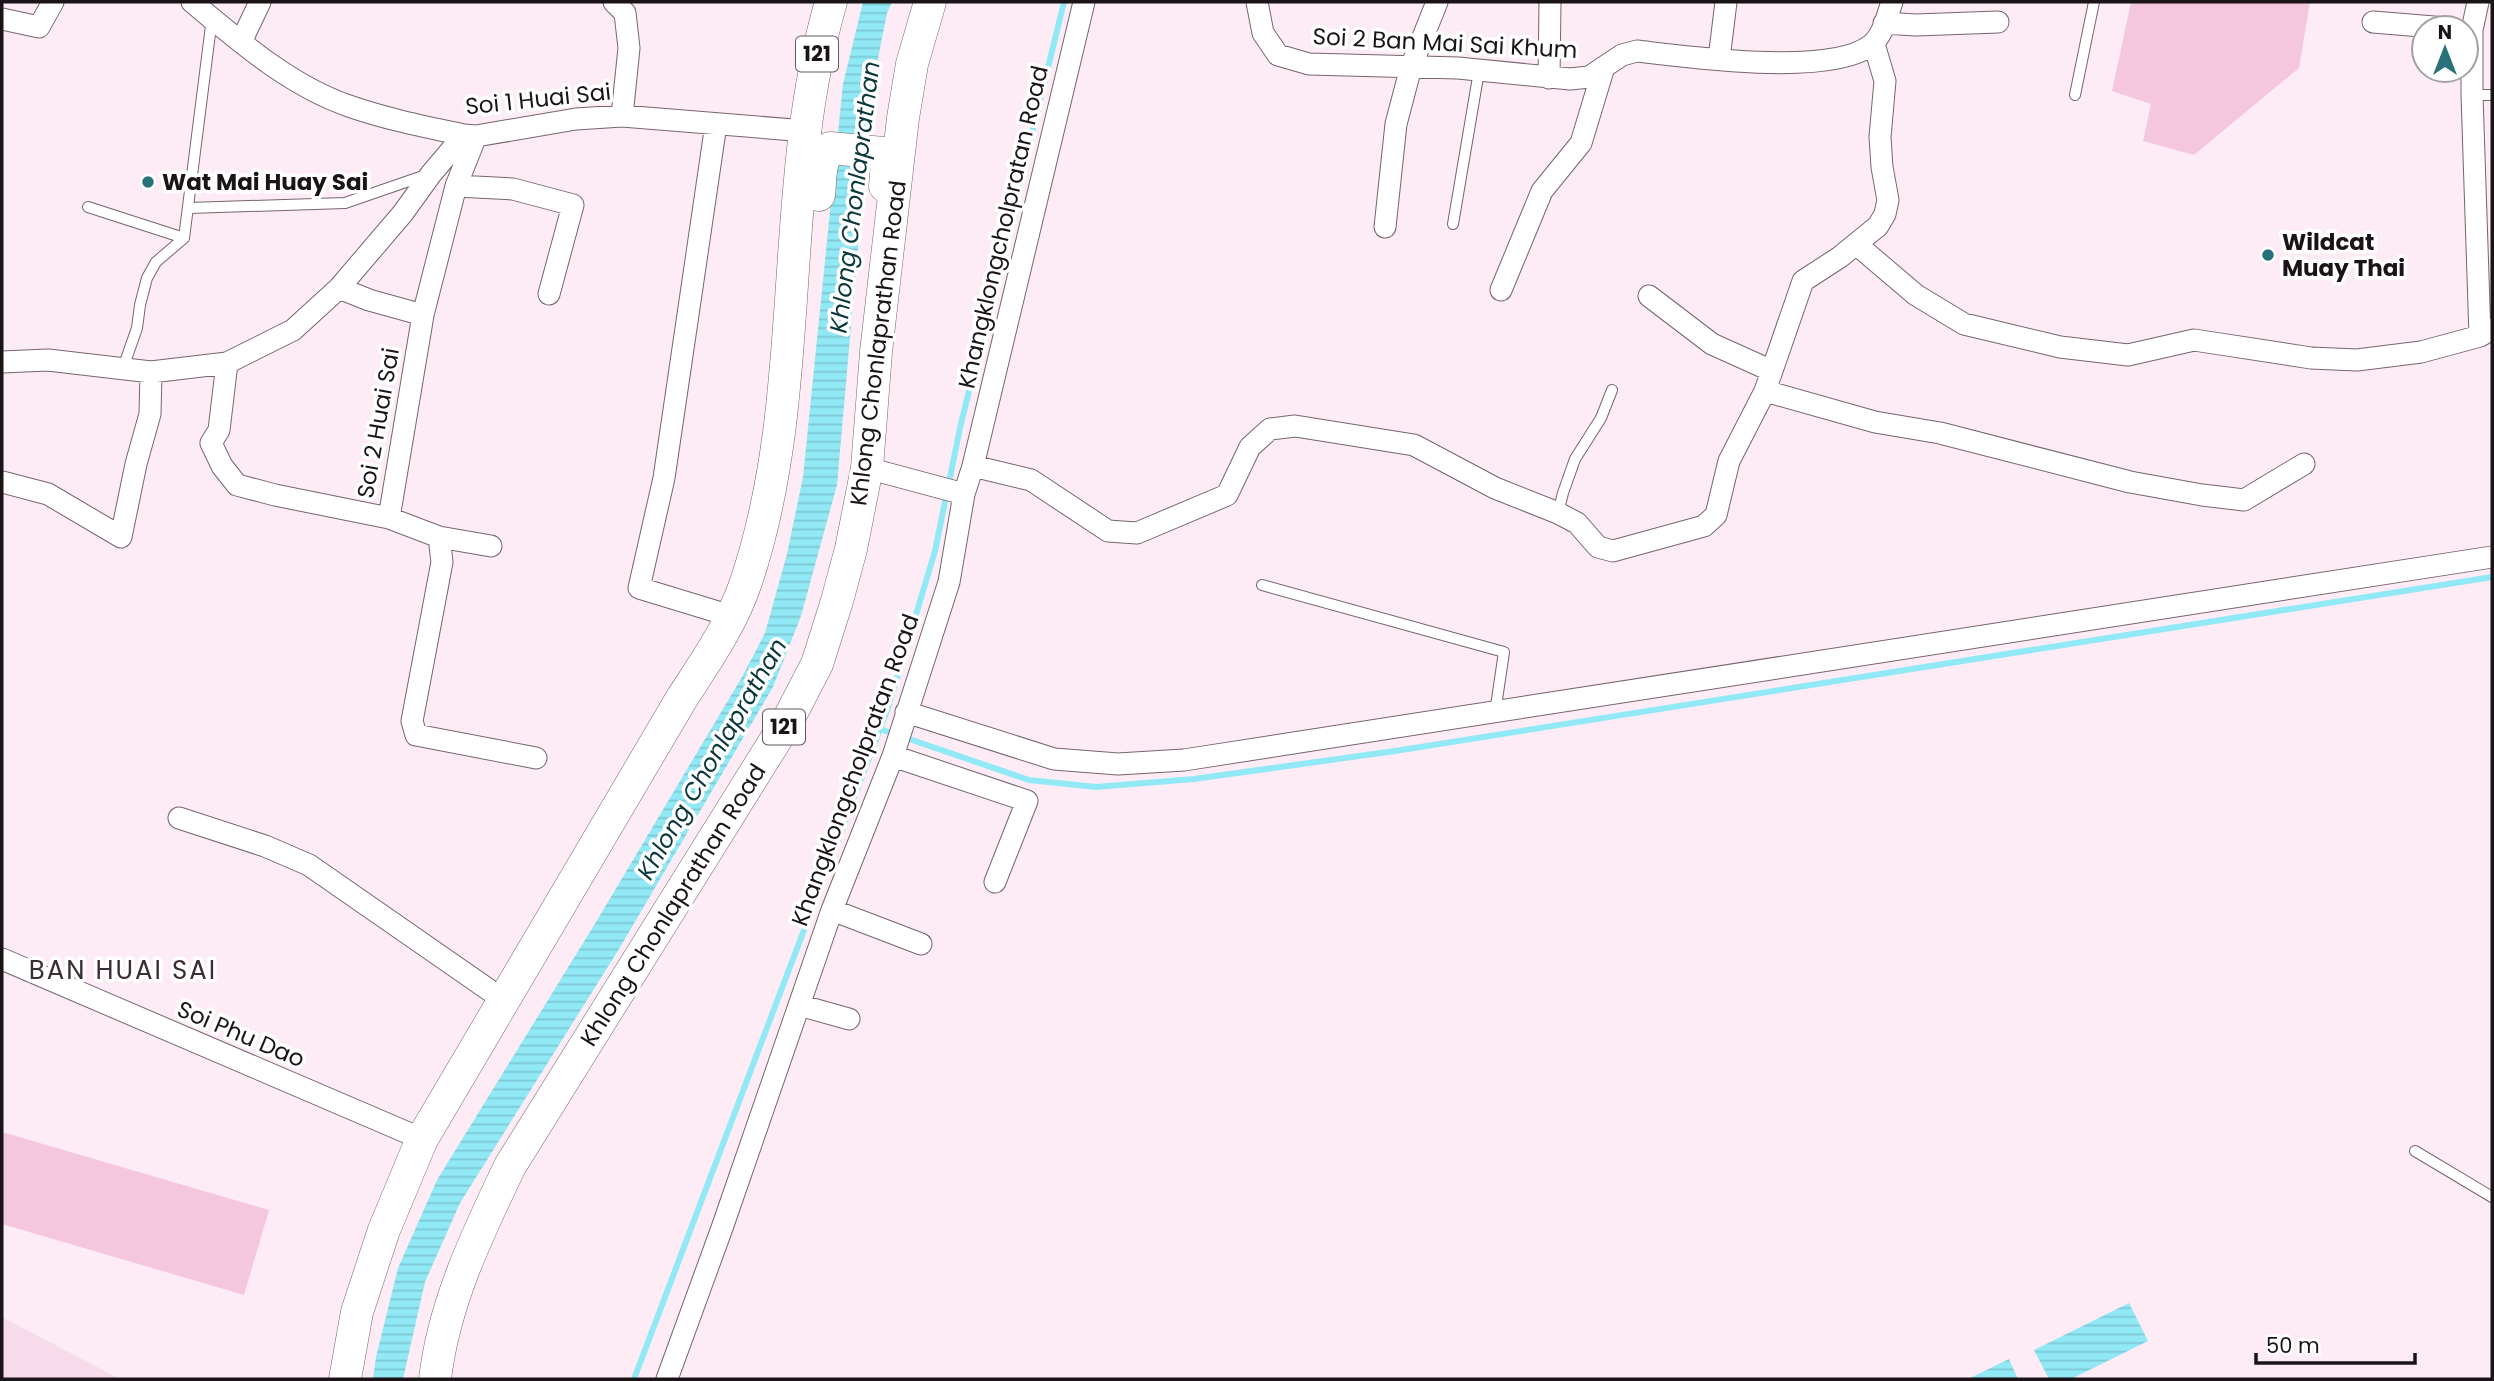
<svg xmlns="http://www.w3.org/2000/svg" width="2494" height="1381" font-family="Poppins,sans-serif">
  <defs>
    <pattern id="water-rules" width="6" height="5" patternUnits="userSpaceOnUse" patternTransform="scale(1.75)"><rect width="6" height="5" fill="#91e9f6"/><path d="M0 2.5h6" fill="none" stroke="#7cc7d2"/></pattern>
  </defs>
  <rect width="100%" height="100%" fill="#fdecf5"/>
  <path fill="#f8dbea" d="M 2,1317 L 105,1371 L 119,1379 L 2,1379 Z"/>
  <path fill="#f4c7df" d="M 2131,2 L 2310,2 L 2299,68 L 2194,155 L 2143,141 L 2151,104 L 2112,91 Z
    M 2,1132 L 269,1210 L 244,1295 L 2,1224 Z"/>
  <path fill="url(#water-rules)" d="M 863,2 L 892,2 L 887,13 L 872,89 L 837,485 L 801,616 L 773,687 L 619,949 L 460,1203 L 425,1282 L 403,1379 L 373,1379 L 376,1357 L 398,1268 L 437,1180 L 593,927 L 742,677 L 765,633 L 787,554 L 803,477 L 843,84 Z
    M 2129,1303 L 2148,1341 L 2071,1379 L 2049,1379 L 2034,1350 Z
    M 2009,1359 L 2018,1379 L 1968,1379 Z"/>
  <g fill="none" stroke-linecap="round" stroke-linejoin="round">
    <path stroke="#91e9f6" stroke-width="6" d="M 880,729 L 1029,780 L 1096,787 L 1194,779 L 1395,751 L 2492,577
      M 634,1379 L 888,708 L 935,551 L 960,428 L 1064,2"/>
    <defs>
      <path id="service" d="M 2075,95 L 2094,2
        M 2472,95 L 2492,95
        M 88,207 L 184,238 L 212,18
        M 189,208 L 345,203 L 426,175
        M 1453,224 L 1479,71
        M 123,368 L 137,328 L 140,305 L 147,278 L 156,262 L 184,238
        M 1558,513 L 1563,493 L 1575,459 L 1601,418 L 1612,390
        M 1262,585 L 1504,652 L 1495,713
        M 2415,1151 L 2492,1197"/>
      <path id="minor" d="M 192,2 C 239,41 290,86 349,106 C 386,119 426,127 464,135 L 476,136 L 576,119 L 622,116 L 806,131
        M 614,2 L 625,13 L 629,48 L 622,116
        M 1257,2 L 1263,33 L 1278,55 L 1309,64 L 1458,68 L 1570,79 L 1589,77 L 1622,55 L 1637,51 C 1689,57 1830,77 1871,45 C 1883,36 1887,16 1892,2
        M 2478,2 L 2472,30 L 2472,95 L 2480,336
        M 2,19 L 39,27 L 53,2
        M 2373,22 L 2446,28
        M 1884,23 L 1916,25 L 1998,22
        M 241,42 L 260,2
        M 1719,59 L 1726,2
        M 1549,78 L 1550,2
        M 716,124 L 664,478 L 639,588 L 731,616
        M 476,136 L 456,186 L 423,315 L 389,518 L 439,537 L 442,562 L 412,721 L 416,735 L 536,758
        M 456,186 L 513,189 L 573,205 L 549,294
        M 1385,227 L 1396,124 L 1411,67 L 1437,2
        M 1856,244 L 1916,295 L 1964,324 L 2060,347 L 2128,355 L 2194,340 L 2311,358 L 2357,360 L 2421,352 L 2480,336 L 2492,329
        M 339,288 L 369,300 L 423,315
        M 1501,290 L 1542,191 L 1581,143 L 1604,67
        M 1649,296 L 1712,344 L 1772,371
        M 2,362 L 48,360 L 151,372 L 227,363 L 293,330 L 339,288 L 403,213 L 431,174 L 464,135
        M 227,363 L 219,430 L 211,443 L 222,466 L 237,485 L 275,495 L 389,518
        M 1765,391 L 1875,422 L 1940,433 L 2130,482 L 2202,495 L 2244,500 L 2304,464
        M 973,466 L 1031,480 L 1108,531 L 1137,533 L 1227,495 L 1250,447 L 1270,429 L 1295,426 L 1414,445 L 1495,488 L 1558,513 L 1577,523 L 1598,547 L 1613,551 L 1704,526 L 1716,515 L 1729,461 L 1765,391 L 1803,281 L 1840,257 L 1878,226 L 1885,214 L 1888,200 L 1882,167 L 1880,137 L 1885,81 L 1874,44
        M 867,468 L 964,494
        M 2,482 L 48,494 L 121,537 L 136,464 L 150,414 L 151,372
        M 439,537 L 491,546
        M 906,712 L 1054,759 L 1118,764 L 1184,760 L 2492,557
        M 893,756 L 1027,801 L 995,882
        M 179,818 L 265,846 L 309,865 L 505,1001
        M 832,910 L 921,944
        M 2,959 L 422,1139
        M 799,1005 L 849,1019
        M 667,1379 L 722,1228 L 832,910 L 893,756 L 949,582 L 964,494 L 973,466 L 1084,2"/>
      <path id="primary" d="M 819,195 C 821,178 819,162 830,148 L 883,153 L 887,161 L 885,186
        M 345,1379 L 357,1312 L 384,1230 L 422,1139 L 682,698 C 706,661 732,624 746,582 C 809,395 776,191 831,2
        M 435,1379 C 444,1303 477,1235 510,1166 L 788,720 L 817,664 L 837,601 L 851,549 L 867,468 L 876,352 L 903,118 L 912,64 L 930,2"/>
    </defs>
    <use href="#service" stroke="#77656e" stroke-width="12"/>
    <use href="#minor" stroke="#77656e" stroke-width="23"/>
    <use href="#primary" stroke="#77656e" stroke-width="33"/>
    <use href="#service" stroke="#fff" stroke-width="10"/>
    <use href="#minor" stroke="#fff" stroke-width="21"/>
    <use href="#primary" stroke="#fff" stroke-width="32"/>
  </g>
  <g fill="#28717b" stroke="#fff" stroke-width="2.5">
    <circle cx="148" cy="182" r="7"/>
    <circle cx="2268" cy="255" r="7"/>
  </g>
  <g text-anchor="middle" stroke-width="7" stroke-linejoin="round" paint-order="stroke">
    <g fill="#fff" stroke="#5f5a5d" stroke-width="2">
      <rect x="796" y="36.5" width="42" height="35" rx="5"/>
      <rect x="763" y="709.5" width="42" height="35" rx="5"/>
    </g>
    <g font-size="21" font-weight="bold" fill="#1a1317">
      <text x="817" y="61">121</text>
      <text x="784" y="734">121</text>
    </g>
    <g font-size="23" fill="#1a1317" stroke="#fff">
      <text transform="translate(1445 43) rotate(3)" y="8">Soi 2 Ban Mai Sai Khum</text>
      <text transform="translate(538 99) rotate(-6)" y="8">Soi 1 Huai Sai</text>
      <text transform="translate(1003 227) rotate(-77)" y="8">Khangklongcholpratan Road</text>
      <text transform="translate(878 343) rotate(-83)" y="8">Khlong Chonlaprathan Road</text>
      <text transform="translate(378 423) rotate(-80)" y="8">Soi 2 Huai Sai</text>
      <text transform="translate(855 770) rotate(-70)" y="8">Khangklongcholpratan Road</text>
      <text transform="translate(673 905) rotate(-58)" y="8">Khlong Chonlaprathan Road</text>
      <text transform="translate(241 1034) rotate(23)" y="8">Soi Phu Dao</text>
    </g>
    <g font-size="23" font-weight="bold" fill="#1a1317" stroke="#fff" text-anchor="start">
      <text x="162" y="190">Wat Mai Huay Sai</text>
      <text x="2282" y="250">Wildcat<tspan x="2282" dy="26">Muay Thai</tspan></text>
    </g>
    <g font-size="24" font-style="italic" fill="#0a373c" stroke="#fff">
      <text transform="translate(855 197) rotate(-83)" y="8">Khlong Chonlaprathan</text>
      <text transform="translate(712 759) rotate(-60)" y="8">Khlong Chonlaprathan</text>
    </g>
    <g font-size="26" letter-spacing="2" fill="#3c2c35" stroke="#fff">
      <text x="123" y="979">BAN HUAI SAI</text>
    </g>
  </g>
  <rect width="2494" height="1381" fill="none" stroke="#1a1317" stroke-width="7"/>
  <g transform="translate(2445 49)"><circle r="33" fill="#ffffff" stroke="#a3a1a2" stroke-width="2"/>
  <path d="M0-5L12 26L0 18L-12 26Z" fill="#28717b"/>
  <text y="-10" font-size="19" font-weight="bold" text-anchor="middle" fill="#1a1317">N</text>
  </g>
  <path d="M2256 1353v10h159v-10" fill="none" stroke="#1a1317" stroke-width="3.5"/>
  <text x="2266" y="1353" font-size="21" fill="#1a1317" stroke="#ffffff" stroke-width="5" paint-order="stroke">50 m</text>
</svg>
